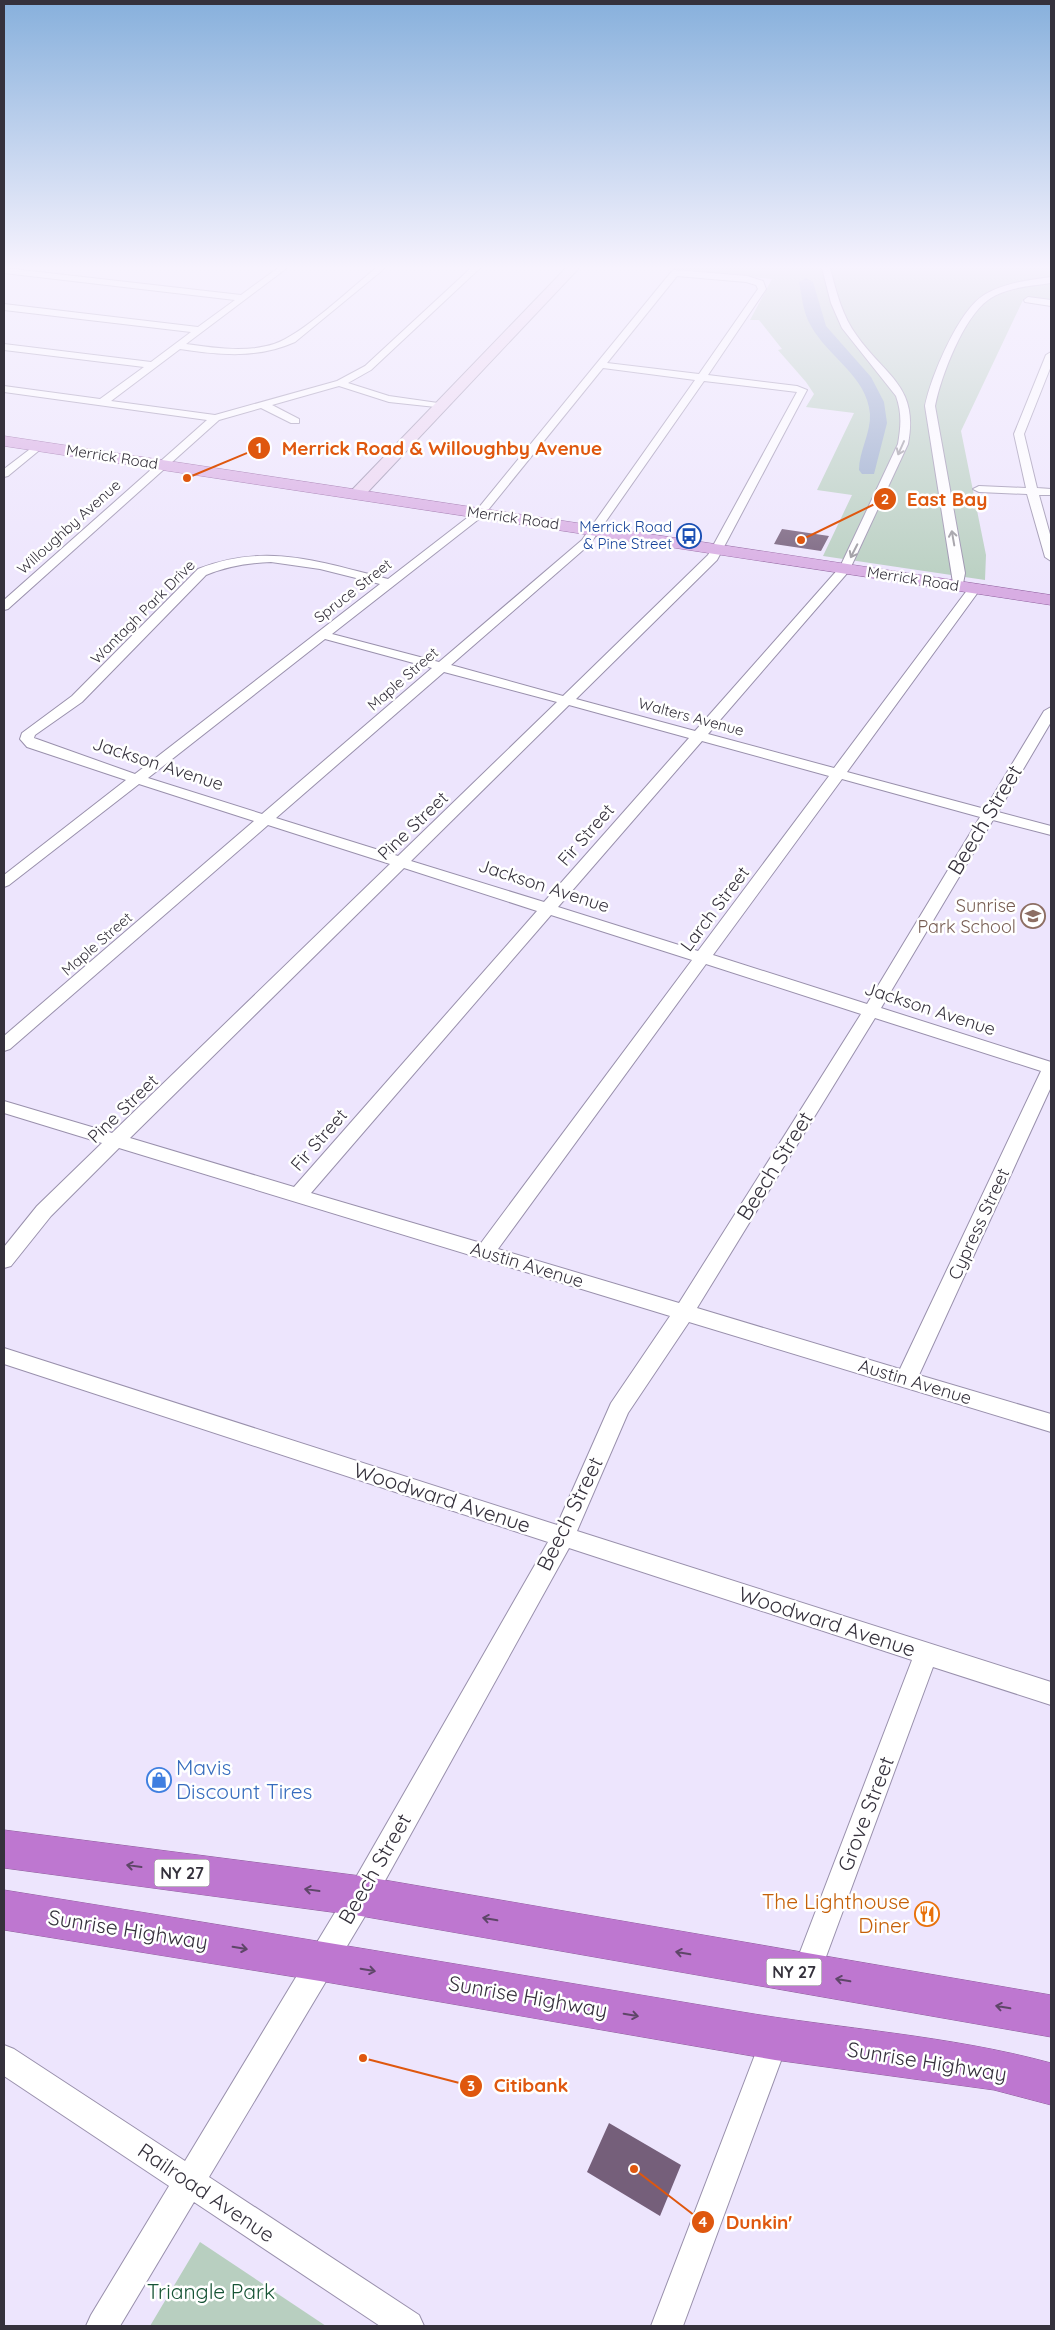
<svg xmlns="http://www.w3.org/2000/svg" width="1055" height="2330" font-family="Quicksand,sans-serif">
  <rect width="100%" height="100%" fill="#ede5fd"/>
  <path fill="#b8cfc0" d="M 666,268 L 1051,268 L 1051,303 L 1023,300 L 961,431 L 986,555 L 985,580 L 823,556 L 852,495 L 817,490 L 854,413 L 806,407 L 814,394 L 806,382 L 778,350 L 782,349 L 759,320 L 750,320 L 772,279 Z
    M 200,2242 L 326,2326 L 150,2326 Z"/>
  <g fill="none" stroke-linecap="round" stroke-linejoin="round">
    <path fill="#95a9c9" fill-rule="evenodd" d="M 806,278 L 813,282 L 826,326 L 871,377 L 884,402 L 887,423 L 874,474 L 862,474 L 859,470 C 859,451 871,433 870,414 C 867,376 828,357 811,326 C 803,313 802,297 799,282 Z"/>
  </g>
  <path fill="#755f7a" d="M 782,529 L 829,536 L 821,551 L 774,544 Z
    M 609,2123 L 681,2165 L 660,2216 L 587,2172 Z"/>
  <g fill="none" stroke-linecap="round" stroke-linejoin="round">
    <defs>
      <path id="street" d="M 4,268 L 241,295 L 278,268 L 287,268 L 186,344 C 215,348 246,353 274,344 C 302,335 351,288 376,268 L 385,268 L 295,342 C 257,359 220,355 180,349 L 111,401 L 215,415 L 337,381 L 365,366 L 471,268 L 480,268 L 371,370 L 348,383 L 389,396 L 445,404 L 445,408 L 389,402 L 339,386 L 272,405 L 299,419 L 299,423 L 291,423 L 261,408 L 219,420 L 8,609 L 4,610 L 4,600 L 207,420 L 4,392 L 4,386 L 100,399 L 144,367 L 4,350 L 4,344 L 151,362 L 191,332 L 4,310 L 4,304 L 198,327 L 235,300 L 4,273 Z
        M 822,268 L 830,268 C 836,291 842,316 857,336 C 886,377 919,386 908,444 L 849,571 L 708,734 L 834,768 L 971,585 L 975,584 L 981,588 L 847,772 L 985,809 L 1044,711 L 1051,707 L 1051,722 L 998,812 L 1051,826 L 1051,835 L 993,820 L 881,1008 L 1051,1062 L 1051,1087 L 919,1375 L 1051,1414 L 1051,1432 L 689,1322 L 628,1413 L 577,1531 L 1051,1682 L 1051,1705 L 933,1667 L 820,1973 L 816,1983 L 806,1987 L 796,1983 L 792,1973 L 912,1660 L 569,1548 L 371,1906 L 209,2177 L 419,2315 L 424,2326 L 380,2326 L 194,2202 L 120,2326 L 86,2326 L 91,2315 L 169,2186 L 4,2076 L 4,2045 L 14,2049 L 185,2161 L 351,1886 L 548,1542 L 4,1364 L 4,1348 L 557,1525 L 611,1403 L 670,1316 L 119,1148 L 51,1216 L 11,1266 L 4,1268 L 4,1247 L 37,1206 L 102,1143 L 4,1113 L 4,1101 L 112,1133 L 390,864 L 268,825 L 10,1049 L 4,1051 L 4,1036 L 254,821 L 139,784 L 9,885 L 4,887 L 4,875 L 126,780 L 27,747 L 20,739 L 22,733 L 72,696 L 198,569 C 266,542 320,562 388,579 L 476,511 L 672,271 L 675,270 L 747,276 L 763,281 L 766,289 L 708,375 L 797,386 L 807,390 L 717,560 L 576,699 L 695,731 L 840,567 L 898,444 C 901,426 902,413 896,396 L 842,328 L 831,303 ZM 677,276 L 746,282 L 756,285 L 758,289 L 699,374 L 607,363 ZM 603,368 L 695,380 L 582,540 L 439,662 L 332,634 L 484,515 ZM 704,381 L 797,392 L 708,555 L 563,696 L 451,665 L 590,544 ZM 271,562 L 320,569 L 380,584 L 135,774 L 34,738 L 35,735 L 82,702 L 206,575 C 228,566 247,563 271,562 ZM 325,639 L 432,668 L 262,814 L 148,778 ZM 444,672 L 557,702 L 398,856 L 276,818 ZM 569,705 L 689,738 L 544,902 L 411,861 ZM 702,741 L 829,776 L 698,951 L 558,907 ZM 842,779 L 980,817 L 867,1004 L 713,955 ZM 404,868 L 537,911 L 294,1187 L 130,1138 ZM 551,915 L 692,960 L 481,1243 L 311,1193 ZM 706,964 L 861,1014 L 679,1303 L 498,1249 ZM 875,1018 L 1041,1071 L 900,1369 L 697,1308 Z
        M 1051,277 L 1051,283 C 1031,286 1006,287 988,300 C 963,318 941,376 935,406 L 965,573 L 962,589 L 954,589 L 925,406 C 931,377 958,311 984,295 C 1004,283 1029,280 1051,277 Z
        M 1028,297 L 1051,300 L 1051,306 L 1025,302 L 1024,300 Z
        M 1051,352 L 1051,366 L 1024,434 L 1037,488 L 1051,489 L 1051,495 L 1039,495 L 1051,538 L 1051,561 L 1045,557 L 1027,494 L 979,492 L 973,489 L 979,486 L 1026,488 L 1014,434 L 1046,355 Z
        M 38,443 L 43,446 L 42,448 L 8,476 L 4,477 L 4,469 Z
        M 775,2025 L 785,2029 L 789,2039 L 683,2326 L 651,2326 L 761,2039 L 765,2029 Z"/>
      <path id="secondary" d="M 566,268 L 579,268 L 363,497 L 351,497 L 349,494 L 351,491 Z"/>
      <path id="primary" d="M 4,436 L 1051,595 L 1051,605 L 4,446 Z"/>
      <path id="highway" d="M 4,1830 L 361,1876 L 1051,1995 L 1051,2037 L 361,1916 L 4,1868 Z
        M 4,1890 C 248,1929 492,1970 736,2011 C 841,2029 948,2035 1051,2063 L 1051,2105 L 994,2090 L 775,2060 L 320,1981 L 4,1930 Z"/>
    </defs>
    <use href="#street" stroke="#9990ac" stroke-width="2"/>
    <use href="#secondary" stroke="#9990ac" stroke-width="2"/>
    <use href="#primary" stroke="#8e5e9c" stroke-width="1"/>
    <use href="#highway" stroke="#8e5e9c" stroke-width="1"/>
    <use href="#street" fill="#fff" fill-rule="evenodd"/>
    <use href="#secondary" fill="#ecd6f1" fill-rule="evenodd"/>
    <use href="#primary" fill="#d8ade3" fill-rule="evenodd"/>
    <use href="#highway" fill="#be77d0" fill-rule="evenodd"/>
  </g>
  <defs><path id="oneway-shaft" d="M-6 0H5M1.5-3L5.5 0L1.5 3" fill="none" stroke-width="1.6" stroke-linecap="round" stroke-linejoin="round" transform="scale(1.25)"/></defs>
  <g stroke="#9a989e">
    <use href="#oneway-shaft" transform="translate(901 448) rotate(114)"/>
    <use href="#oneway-shaft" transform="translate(953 538) rotate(-100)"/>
    <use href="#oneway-shaft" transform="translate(854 551) rotate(117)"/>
  </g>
  <g stroke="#5e4668">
    <use href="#oneway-shaft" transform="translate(134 1866) rotate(-172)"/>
    <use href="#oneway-shaft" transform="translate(312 1890) rotate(-172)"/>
    <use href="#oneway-shaft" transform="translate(490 1919) rotate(-170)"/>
    <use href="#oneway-shaft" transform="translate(240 1948) rotate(9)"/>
    <use href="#oneway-shaft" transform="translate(683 1953) rotate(-170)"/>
    <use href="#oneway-shaft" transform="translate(368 1970) rotate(10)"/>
    <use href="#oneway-shaft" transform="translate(843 1980) rotate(-170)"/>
    <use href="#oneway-shaft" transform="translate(1003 2007) rotate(-170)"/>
    <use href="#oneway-shaft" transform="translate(631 2015) rotate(10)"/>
  </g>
  <linearGradient id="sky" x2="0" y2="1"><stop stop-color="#87b0dc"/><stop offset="0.45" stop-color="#f7f3fe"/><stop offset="1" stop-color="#f7f3fe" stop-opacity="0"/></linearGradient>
  <rect width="1055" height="594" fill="url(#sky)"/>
  <defs>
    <symbol id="bus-ring" viewBox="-11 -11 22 22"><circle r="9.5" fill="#fff" stroke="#1a4fb4" stroke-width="1.5"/><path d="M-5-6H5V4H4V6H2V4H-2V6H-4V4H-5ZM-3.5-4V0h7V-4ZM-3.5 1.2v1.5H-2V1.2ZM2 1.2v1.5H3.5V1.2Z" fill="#1a4fb4"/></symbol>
    <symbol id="school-ring" viewBox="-11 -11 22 22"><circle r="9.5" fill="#fff" stroke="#8d6e63" stroke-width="1.5"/><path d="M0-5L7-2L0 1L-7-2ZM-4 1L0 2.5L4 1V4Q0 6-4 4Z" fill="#8d6e63"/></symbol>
    <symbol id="shop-ring" viewBox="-11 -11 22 22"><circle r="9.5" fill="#fff" stroke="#3f7fe0" stroke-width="1.5"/><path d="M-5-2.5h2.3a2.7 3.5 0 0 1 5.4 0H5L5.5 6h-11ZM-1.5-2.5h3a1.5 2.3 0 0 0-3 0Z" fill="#3f7fe0"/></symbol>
    <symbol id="restaurant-ring" viewBox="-11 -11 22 22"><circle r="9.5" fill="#fff" stroke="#e8710a" stroke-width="1.5"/><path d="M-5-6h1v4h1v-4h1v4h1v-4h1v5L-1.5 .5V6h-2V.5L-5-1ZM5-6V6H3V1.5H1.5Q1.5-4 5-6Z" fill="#e8710a"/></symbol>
  </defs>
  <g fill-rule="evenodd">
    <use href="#bus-ring" x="675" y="522" width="28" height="28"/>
    <use href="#school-ring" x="1019" y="902" width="28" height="28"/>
    <use href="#shop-ring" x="145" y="1766" width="28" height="28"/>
    <use href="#restaurant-ring" x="913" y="1900" width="28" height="28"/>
  </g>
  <g text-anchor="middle" stroke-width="5" stroke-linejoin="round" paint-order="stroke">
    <g font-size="15" fill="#35313c" stroke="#fff">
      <text transform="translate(112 457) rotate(9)" y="5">Merrick Road</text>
      <text transform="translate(513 518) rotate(8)" y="5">Merrick Road</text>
      <text transform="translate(69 527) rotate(-42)" y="5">Willoughby Avenue</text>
      <text transform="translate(913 579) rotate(9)" y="5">Merrick Road</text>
      <text transform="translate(353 591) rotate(-38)" y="5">Spruce Street</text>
      <text transform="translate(143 612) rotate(-45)" y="5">Wantagh Park Drive</text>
      <text transform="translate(403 679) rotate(-41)" y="5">Maple Street</text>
      <text transform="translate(691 717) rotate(15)" y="5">Walters Avenue</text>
      <text transform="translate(97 944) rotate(-41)" y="5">Maple Street</text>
    </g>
    <g font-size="15" fill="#164399" stroke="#fff" text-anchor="end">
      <text x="672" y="532">Merrick Road<tspan x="672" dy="17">&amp; Pine Street</tspan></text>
    </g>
    <g fill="#fff" stroke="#726f76" stroke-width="1">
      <rect x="154.5" y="1859.5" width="55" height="27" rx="4"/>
      <rect x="766.5" y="1958.5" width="55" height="27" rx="4"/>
    </g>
    <g font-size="16" font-weight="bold" fill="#35313c">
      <text x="182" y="1879">NY 27</text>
      <text x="794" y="1978">NY 27</text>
    </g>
    <g font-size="18" fill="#35313c" stroke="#fff">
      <text transform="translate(158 764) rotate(18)" y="6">Jackson Avenue</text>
      <text transform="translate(413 826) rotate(-44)" y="6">Pine Street</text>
      <text transform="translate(586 835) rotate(-49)" y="6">Fir Street</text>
      <text transform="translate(544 886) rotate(18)" y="6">Jackson Avenue</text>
      <text transform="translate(715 909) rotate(-53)" y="6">Larch Street</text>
      <text transform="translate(930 1009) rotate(18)" y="6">Jackson Avenue</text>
      <text transform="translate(123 1109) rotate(-44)" y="6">Pine Street</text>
      <text transform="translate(319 1140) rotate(-49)" y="6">Fir Street</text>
      <text transform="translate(979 1224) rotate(-65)" y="6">Cypress Street</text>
      <text transform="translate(527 1265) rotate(17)" y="6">Austin Avenue</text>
      <text transform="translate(915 1382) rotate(17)" y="6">Austin Avenue</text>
    </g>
    <g font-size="18" fill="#785e54" stroke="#fff" text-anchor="end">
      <text x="1016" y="912">Sunrise<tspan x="1016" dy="21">Park School</tspan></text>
    </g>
    <g font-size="21" fill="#35313c" stroke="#fff">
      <text transform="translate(985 820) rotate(-59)" y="7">Beech Street</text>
      <text transform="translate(775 1166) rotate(-58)" y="7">Beech Street</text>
      <text transform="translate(442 1498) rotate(18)" y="7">Woodward Avenue</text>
      <text transform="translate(570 1514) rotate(-64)" y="7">Beech Street</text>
      <text transform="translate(827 1622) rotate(18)" y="7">Woodward Avenue</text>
      <text transform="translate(866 1814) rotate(-69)" y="7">Grove Street</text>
      <text transform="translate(375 1869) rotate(-60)" y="7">Beech Street</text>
      <text transform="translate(128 1930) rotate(9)" y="7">Sunrise Highway</text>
      <text transform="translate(528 1997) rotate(10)" y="7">Sunrise Highway</text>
      <text transform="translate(927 2062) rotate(9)" y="7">Sunrise Highway</text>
      <text transform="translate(206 2193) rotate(34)" y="7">Railroad Avenue</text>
    </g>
    <g font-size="21" fill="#366cbe" stroke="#fff" text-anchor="start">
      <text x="176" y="1775">Mavis<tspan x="176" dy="24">Discount Tires</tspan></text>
    </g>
    <g font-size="21" fill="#c56008" stroke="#fff" text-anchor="end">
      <text x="910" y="1909">The Lighthouse<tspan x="910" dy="24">Diner</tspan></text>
    </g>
    <g font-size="21" fill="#175436" stroke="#fff">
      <text x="211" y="2299">Triangle Park</text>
    </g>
  </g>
  <path fill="none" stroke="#df570e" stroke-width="2" d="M187 478L259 448M801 540L885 499M363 2058L471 2086M634 2169L703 2222"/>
  <g fill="#df570e" stroke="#fff" stroke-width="2">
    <circle cx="187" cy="478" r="5"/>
    <circle cx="801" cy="540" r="5"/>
    <circle cx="363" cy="2058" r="5"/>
    <circle cx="634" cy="2169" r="5"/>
    <circle cx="259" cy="448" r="12"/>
    <circle cx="885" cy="499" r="12"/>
    <circle cx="471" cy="2086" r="12"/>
    <circle cx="703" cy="2222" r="12"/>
  </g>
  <g font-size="15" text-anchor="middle" font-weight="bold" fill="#fff">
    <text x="259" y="453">1</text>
    <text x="885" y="504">2</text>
    <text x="471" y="2091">3</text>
    <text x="703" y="2227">4</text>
  </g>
  <g font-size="19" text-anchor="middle" font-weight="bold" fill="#df570e" stroke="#fff" stroke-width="5" stroke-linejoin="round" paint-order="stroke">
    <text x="442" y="455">Merrick Road &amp; Willoughby Avenue</text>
    <text x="947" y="506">East Bay</text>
    <text x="531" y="2092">Citibank</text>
    <text x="759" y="2229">Dunkin'</text>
  </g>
  <rect width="1055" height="2330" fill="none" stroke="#35313c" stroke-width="10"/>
</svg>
